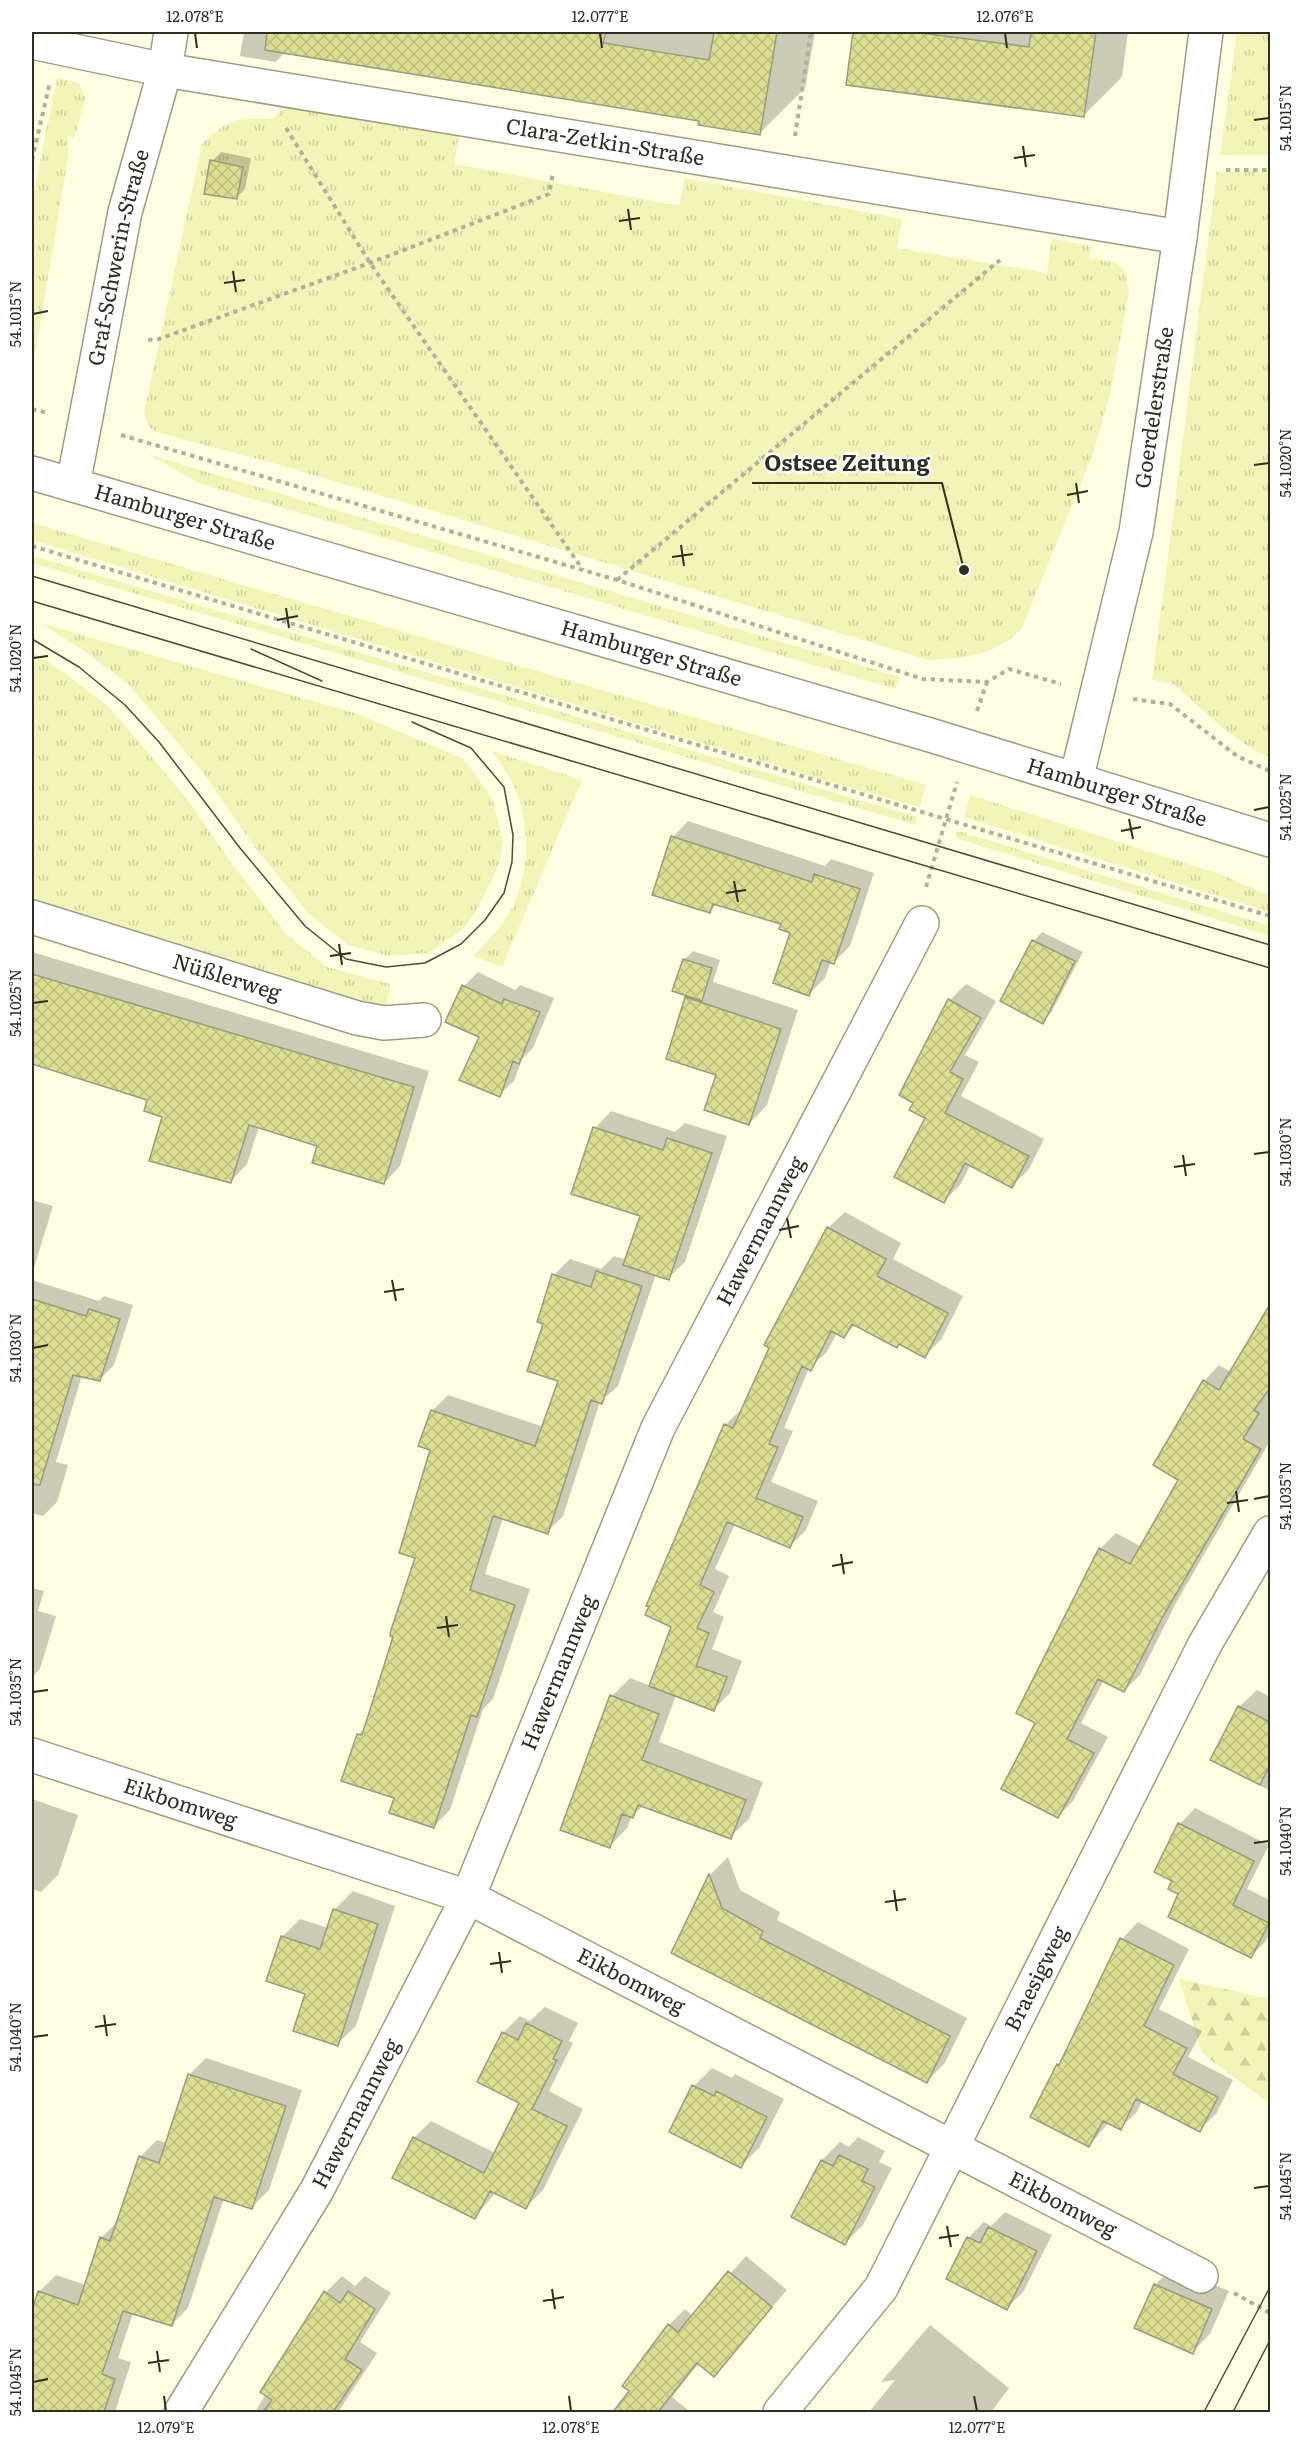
<svg xmlns="http://www.w3.org/2000/svg" width="1302" height="2444" font-family="Literata,serif">
  <defs>
    <pattern id="grass-tufts" width="24" height="20" patternUnits="userSpaceOnUse" patternTransform="scale(1.5)"><rect width="24" height="20" fill="#f1f3b7"/><path d="M3 7l-1-3M5 7V3M7 7l1-3M15 17l-1-3M17 17v-4M19 17l1-3" fill="none" stroke="#cfd19d"/></pattern>
    <pattern id="forest-firs" width="22" height="20" patternUnits="userSpaceOnUse" patternTransform="scale(1.5)"><rect width="22" height="20" fill="#f1f3b7"/><path d="M5 1l3.5 6h-7zM16 11l3.5 6h-7z" fill="#cfd19d"/></pattern>
    <pattern id="building-cross-hatch" width="8" height="8" patternUnits="userSpaceOnUse" patternTransform="scale(1.5)"><rect width="8" height="8" fill="#dbdd91"/><path d="M0 0l8 8M0 8l8-8" fill="none" stroke="#bcbe7d"/></pattern>
  </defs>
  <rect width="100%" height="100%" fill="#fdfee1"/>
  <path fill="url(#grass-tufts)" d="M 1237,32 L 1270,32 L 1270,155 L 1220,155 Z
    M 57,78 L 79,83 L 85,97 L 76,133 L 73,138 L 68,135 L 68,158 L 32,372 L 32,202 Z
    M 291,103 L 459,135 L 454,164 L 679,206 L 685,178 L 902,219 L 897,248 L 1047,273 L 1052,239 L 1091,246 L 1089,258 L 1117,263 L 1126,274 L 1129,292 L 1111,390 L 1094,451 L 1022,628 C 996,656 966,658 929,660 L 280,465 L 156,432 L 148,426 L 144,413 L 202,144 C 228,119 237,117 272,119 Z
    M 1270,171 L 1270,757 L 1257,752 L 1226,731 L 1172,683 L 1152,680 L 1217,172 Z
    M 150,455 L 900,677 L 895,689 L 199,483 Z
    M 32,523 L 926,785 L 919,807 L 830,782 L 32,540 Z
    M 32,556 L 917,817 L 915,825 L 32,563 Z
    M 40,623 L 355,713 L 464,759 L 493,800 L 503,842 L 498,867 L 478,908 L 463,929 L 429,953 L 389,956 L 348,945 L 308,913 L 251,842 L 205,775 L 129,685 L 83,650 Z
    M 32,652 L 65,673 L 110,708 L 187,799 L 233,865 L 287,935 L 327,967 L 390,984 L 384,1023 L 32,917 Z
    M 492,751 L 582,780 L 502,967 L 473,956 C 485,944 498,931 507,917 C 531,878 532,823 512,782 C 507,772 498,761 492,751 Z
    M 970,795 L 1220,874 L 1270,896 L 1270,912 L 964,817 Z
    M 958,831 L 1270,926 L 1270,936 L 956,838 Z"/>
  <path fill="url(#forest-firs)" d="M 1179,1979 L 1270,1999 L 1270,2104 L 1202,2053 Z"/>
  <path fill="#0003" d="M 244,32 L 815,32 L 805,88 L 759,134 L 701,120 L 310,56 L 283,54 L 276,62 L 240,56 Z
    M 855,32 L 1128,32 L 1122,77 L 1084,115 L 848,84 Z
    M 221,152 L 251,158 L 245,189 L 236,198 L 212,161 Z
    M 688,821 L 825,866 L 831,859 L 874,873 L 850,946 L 834,962 L 831,961 L 825,978 L 809,994 L 792,932 L 782,923 L 718,903 L 710,911 L 673,837 Z
    M 1042,932 L 1083,952 L 1051,1013 L 1042,1022 L 1002,1001 L 1034,941 Z
    M 693,951 L 720,960 L 713,982 L 798,1010 L 767,1105 L 749,1124 L 717,1075 L 668,1058 L 689,995 L 684,960 Z
    M 32,952 L 429,1071 L 400,1166 L 384,1183 L 319,1145 L 259,1127 L 247,1164 L 231,1181 L 149,1099 L 64,1050 L 32,1041 Z
    M 478,972 L 515,990 L 520,985 L 554,998 L 533,1048 L 522,1059 L 514,1081 L 499,1095 L 464,986 Z
    M 966,984 L 996,1001 L 965,1055 L 979,1062 L 961,1096 L 1044,1139 L 1029,1169 L 1012,1186 L 971,1164 L 960,1185 L 944,1201 L 927,1118 L 950,1000 Z
    M 611,1111 L 675,1132 L 685,1123 L 727,1136 L 685,1262 L 668,1278 L 656,1274 L 618,1386 L 600,1402 L 563,1516 L 547,1532 L 503,1518 L 485,1574 L 530,1589 L 493,1699 L 483,1709 L 450,1810 L 434,1826 L 396,1797 L 358,1735 L 366,1727 L 416,1557 L 432,1449 L 432,1411 L 448,1395 L 544,1427 L 560,1380 L 545,1323 L 554,1275 L 570,1259 L 601,1269 L 614,1256 L 627,1260 L 642,1215 L 595,1128 Z
    M 32,1200 L 53,1206 L 32,1274 Z
    M 845,1212 L 901,1243 L 893,1259 L 963,1296 L 941,1340 L 924,1356 L 900,1343 L 897,1346 L 856,1324 L 844,1337 L 837,1333 L 826,1353 L 809,1368 L 784,1428 L 793,1431 L 771,1482 L 818,1501 L 806,1530 L 790,1546 L 735,1524 L 715,1569 L 729,1576 L 713,1612 L 724,1617 L 712,1649 L 742,1661 L 730,1693 L 714,1709 L 676,1695 L 659,1742 L 763,1782 L 749,1819 L 730,1837 L 644,1805 L 632,1816 L 627,1828 L 609,1847 L 612,1696 L 630,1678 L 651,1686 L 673,1626 L 725,1425 L 742,1409 L 828,1228 Z
    M 32,1280 L 99,1301 L 104,1296 L 133,1305 L 114,1365 L 100,1379 L 82,1375 L 56,1462 L 68,1465 L 57,1502 L 43,1516 L 32,1513 Z
    M 1270,1312 L 1270,1441 L 1177,1601 L 1140,1675 L 1124,1691 L 1104,1680 L 1081,1723 L 1108,1737 L 1073,1801 L 1058,1816 L 1037,1722 L 1100,1549 L 1116,1533 L 1142,1547 L 1180,1480 L 1204,1381 L 1219,1365 L 1231,1372 L 1263,1320 Z
    M 32,1588 L 44,1591 L 38,1611 L 56,1616 L 40,1669 L 32,1677 Z
    M 1257,1690 L 1270,1697 L 1270,1791 L 1212,1759 L 1239,1707 Z
    M 32,1799 L 78,1815 L 58,1875 L 41,1892 L 32,1889 Z
    M 1195,1808 L 1269,1845 L 1247,1889 L 1270,1900 L 1270,1932 L 1266,1941 L 1250,1957 L 1180,1893 L 1174,1881 L 1180,1824 Z
    M 728,1857 L 740,1890 L 780,1912 L 777,1920 L 967,2018 L 945,2063 L 927,2081 L 673,1952 L 710,1875 Z
    M 353,1891 L 395,1906 L 356,2026 L 337,2044 L 307,1993 L 282,1937 L 300,1919 L 328,1928 L 334,1910 Z
    M 1138,1922 L 1189,1949 L 1159,2009 L 1202,2031 L 1188,2057 L 1233,2080 L 1216,2114 L 1199,2130 L 1142,2101 L 1137,2112 L 1120,2128 L 1109,2122 L 1089,2146 L 1032,2116 L 1058,2064 L 1064,2059 L 1122,1939 Z
    M 545,2007 L 578,2023 L 569,2041 L 573,2043 L 549,2091 L 583,2109 L 543,2190 L 526,2207 L 496,2192 L 475,2217 L 414,2138 L 431,2121 L 495,2153 L 521,2102 L 503,2033 L 520,2016 L 530,2021 Z
    M 206,2058 L 302,2090 L 269,2190 L 252,2207 L 224,2198 L 188,2308 L 171,2325 L 133,2313 L 118,2358 L 131,2362 L 115,2412 L 32,2412 L 32,2355 L 35,2343 L 32,2342 L 32,2315 L 39,2292 L 56,2275 L 86,2285 L 101,2238 L 118,2221 L 140,2157 L 157,2140 L 167,2143 L 189,2075 Z
    M 712,2068 L 732,2078 L 735,2074 L 784,2099 L 759,2148 L 741,2166 L 671,2131 L 694,2086 Z
    M 858,2137 L 885,2151 L 879,2162 L 892,2168 L 863,2225 L 845,2243 L 793,2217 L 822,2160 L 840,2142 L 849,2147 Z
    M 1005,2212 L 1052,2235 L 1023,2292 L 1007,2308 L 968,2238 L 984,2222 L 991,2226 Z
    M 746,2256 L 787,2290 L 714,2375 L 699,2363 L 672,2397 L 688,2410 L 686,2412 L 614,2412 L 632,2391 L 669,2325 L 685,2309 L 693,2316 Z
    M 1173,2267 L 1229,2291 L 1210,2334 L 1192,2352 L 1155,2285 Z
    M 342,2276 L 355,2286 L 365,2276 L 391,2293 L 360,2342 L 377,2353 L 338,2412 L 255,2412 L 326,2292 Z
    M 930,2325 L 1009,2388 L 991,2412 L 869,2412 L 895,2380 L 881,2382 Z"/>
  <path fill="url(#building-cross-hatch)" stroke="#9a9b80" stroke-width="1.5" d="M 267,32 L 606,32 L 603,43 L 709,60 L 714,32 L 777,32 L 760,135 L 698,125 L 699,121 L 265,50 Z
    M 853,32 L 913,32 L 1029,47 L 1031,32 L 1096,32 L 1084,117 L 846,85 Z
    M 210,160 L 243,167 L 237,199 L 204,194 Z
    M 671,836 L 812,882 L 814,874 L 860,889 L 834,964 L 822,960 L 809,996 L 773,983 L 790,933 L 779,929 L 781,924 L 713,904 L 710,913 L 652,895 Z
    M 1032,940 L 1075,961 L 1043,1024 L 1000,1001 Z
    M 683,959 L 712,968 L 702,1001 L 672,991 Z
    M 32,974 L 414,1087 L 384,1184 L 312,1163 L 317,1146 L 249,1125 L 231,1183 L 149,1161 L 162,1117 L 144,1111 L 147,1100 L 32,1064 Z
    M 462,985 L 502,1004 L 504,999 L 540,1012 L 519,1064 L 513,1061 L 500,1097 L 459,1080 L 479,1037 L 445,1022 Z
    M 685,997 L 781,1029 L 749,1125 L 704,1110 L 716,1075 L 666,1059 Z
    M 948,999 L 981,1018 L 950,1072 L 963,1079 L 945,1113 L 1029,1156 L 1012,1188 L 965,1163 L 944,1203 L 894,1177 L 925,1118 L 909,1110 L 913,1103 L 899,1095 Z
    M 593,1127 L 663,1150 L 667,1138 L 712,1153 L 669,1280 L 623,1265 L 640,1216 L 571,1194 Z
    M 827,1227 L 886,1259 L 877,1276 L 948,1313 L 925,1358 L 899,1344 L 897,1348 L 852,1324 L 844,1338 L 831,1331 L 811,1371 L 802,1366 L 769,1444 L 778,1447 L 756,1498 L 803,1517 L 790,1548 L 727,1522 L 700,1585 L 714,1592 L 697,1628 L 709,1633 L 696,1666 L 727,1677 L 714,1711 L 649,1686 L 671,1627 L 645,1615 L 649,1606 L 646,1606 L 724,1424 L 733,1428 L 769,1348 L 764,1345 Z
    M 596,1271 L 642,1286 L 602,1404 L 591,1400 L 548,1534 L 493,1516 L 470,1590 L 515,1605 L 477,1717 L 471,1715 L 434,1828 L 389,1813 L 394,1798 L 341,1781 L 357,1734 L 362,1735 L 393,1637 L 390,1636 L 391,1630 L 415,1558 L 399,1553 L 430,1450 L 418,1446 L 431,1410 L 535,1446 L 558,1381 L 527,1371 L 543,1324 L 537,1322 L 552,1274 L 591,1287 Z
    M 32,1299 L 86,1316 L 89,1309 L 120,1319 L 100,1381 L 73,1375 L 40,1485 L 32,1484 Z
    M 1270,1304 L 1270,1388 L 1254,1410 L 1259,1413 L 1243,1439 L 1261,1449 L 1162,1618 L 1124,1692 L 1098,1679 L 1067,1739 L 1094,1753 L 1058,1818 L 1001,1789 L 1035,1723 L 1016,1713 L 1099,1548 L 1130,1564 L 1178,1480 L 1153,1465 L 1203,1380 L 1219,1390 Z
    M 610,1695 L 659,1714 L 642,1760 L 746,1800 L 731,1839 L 638,1805 L 633,1818 L 622,1814 L 610,1848 L 560,1830 Z
    M 1238,1706 L 1270,1722 L 1270,1764 L 1260,1785 L 1210,1760 Z
    M 1178,1823 L 1254,1861 L 1233,1905 L 1269,1923 L 1251,1958 L 1168,1917 L 1178,1894 L 1168,1889 L 1172,1881 L 1154,1872 Z
    M 709,1874 L 722,1908 L 763,1931 L 760,1938 L 950,2036 L 927,2083 L 671,1953 Z
    M 333,1909 L 378,1924 L 338,2046 L 293,2031 L 305,1994 L 266,1981 L 281,1936 L 320,1949 Z
    M 1120,1938 L 1174,1965 L 1144,2026 L 1187,2048 L 1173,2074 L 1218,2097 L 1200,2132 L 1136,2099 L 1121,2130 L 1103,2121 L 1089,2147 L 1030,2117 L 1057,2064 L 1059,2065 Z
    M 526,2023 L 562,2041 L 553,2059 L 557,2060 L 532,2109 L 567,2126 L 526,2209 L 490,2191 L 475,2219 L 392,2178 L 413,2137 L 484,2173 L 519,2103 L 477,2082 L 502,2032 L 518,2040 Z
    M 188,2074 L 286,2106 L 252,2209 L 214,2197 L 172,2326 L 123,2311 L 102,2374 L 115,2379 L 104,2412 L 32,2412 L 32,2310 L 38,2291 L 78,2305 L 100,2237 L 110,2241 L 139,2156 L 159,2163 Z
    M 692,2085 L 714,2096 L 716,2091 L 767,2117 L 741,2168 L 669,2132 Z
    M 839,2155 L 868,2169 L 862,2181 L 875,2187 L 845,2245 L 791,2217 L 821,2160 L 833,2166 Z
    M 988,2227 L 1037,2251 L 1007,2310 L 946,2279 L 967,2237 L 980,2243 Z
    M 728,2271 L 772,2307 L 714,2377 L 697,2363 L 658,2412 L 613,2412 L 629,2391 L 622,2386 L 668,2324 L 678,2332 Z
    M 1154,2284 L 1212,2309 L 1193,2354 L 1134,2328 Z
    M 324,2291 L 340,2303 L 348,2291 L 375,2309 L 345,2359 L 362,2370 L 333,2412 L 263,2412 L 272,2400 L 260,2392 Z"/>
  <g fill="none" stroke-linecap="round" stroke-linejoin="round">
    <defs>
      <g id="minor">
        <path id="s1" d="M 32,42 L 165,70 L 1180,237"/>
        <path id="s2" d="M 73,485 L 125,212 L 165,70 L 171,32"/>
        <path id="s3" d="M 32,917 L 357,1018 L 384,1023 L 424,1020"/>
        <path id="s4" d="M 32,1755 L 468,1897 L 1201,2276"/>
        <path id="s5" d="M 181,2412 L 317,2190 L 468,1897 L 658,1428 L 922,923"/>
        <path id="s6" d="M 780,2412 L 881,2288 L 1205,1644 L 1270,1533"/>
      </g>
      <g id="tertiary">
        <path id="s7" d="M 1076,780 L 1136,532 L 1180,237 L 1206,32"/>
      </g>
      <g id="primary">
        <path id="s8" d="M 32,473 L 930,735 L 1270,840"/>
      </g>
    </defs>
    <use href="#minor" stroke="#9c9d83" stroke-width="36"/>
    <use href="#tertiary" stroke="#9c9d83" stroke-width="36"/>
    <use href="#primary" stroke="#9c9d83" stroke-width="36"/>
    <path stroke="#b1b19b" stroke-width="4" stroke-dasharray="4.5 4.5" stroke-linecap="butt" d="M 286,128 L 370,263 L 583,570
      M 795,136 L 811,32
      M 32,160 L 50,82
      M 1226,170 L 1270,170
      M 148,340 L 159,339 L 370,263 L 549,194 L 553,173
      M 32,409 L 48,413
      M 121,435 L 617,580 L 923,679 L 987,682 L 1009,669 L 1061,684
      M 32,546 L 1270,916
      M 617,580 L 1000,260
      M 1133,699 L 1170,704 L 1237,756 L 1270,771
      M 977,711 L 987,682
      M 926,887 L 957,782
      M 1234,2293 L 1270,2313"/>
    <use href="#minor" stroke="#fff" stroke-width="33"/>
    <use href="#tertiary" stroke="#fff" stroke-width="33"/>
    <use href="#primary" stroke="#fff" stroke-width="33"/>
    <path stroke="#4b4c3e" stroke-width="1.5" d="M 32,576 L 1270,945
      M 32,601 L 1270,968
      M 32,639 L 79,667 L 125,705 L 159,742 L 240,848 L 305,926 L 346,959 L 386,967 L 425,963 L 461,944 L 485,920 L 504,893 L 512,862 L 513,835 L 504,787 L 471,748 L 412,722
      M 251,649 L 322,681
      M 1204,2412 L 1270,2287
      M 1233,2412 L 1270,2340"/>
  </g>
  <path fill="none" stroke="#2e2e23" stroke-width="2" d="M 195,33 L 197,48M 600,33 L 602,48M 1005,33 L 1007,48M 1254,120 L 1269,118M 1023,146 L 1026,167M 1014,158 L 1035,155M 628,209 L 631,230M 619,221 L 640,218M 233,271 L 236,292M 224,283 L 245,280M 33,314 L 48,311M 1254,465 L 1269,463M 1076,483 L 1079,503M 1067,495 L 1088,491M 681,545 L 684,566M 672,557 L 693,554M 286,608 L 289,628M 277,620 L 298,616M 33,658 L 48,656M 1254,810 L 1269,807M 1129,819 L 1133,839M 1121,831 L 1141,827M 734,881 L 738,902M 726,893 L 746,890M 339,944 L 342,965M 330,956 L 351,953M 33,1003 L 48,1001M 1254,1154 L 1269,1152M 1183,1155 L 1186,1176M 1174,1167 L 1195,1164M 787,1218 L 791,1238M 779,1230 L 799,1226M 392,1280 L 396,1301M 384,1292 L 404,1289M 33,1348 L 48,1345M 1236,1491 L 1239,1512M 1254,1499 L 1269,1496M 1227,1503 L 1248,1500M 841,1554 L 844,1574M 832,1566 L 853,1562M 446,1616 L 449,1637M 437,1628 L 458,1625M 33,1692 L 48,1690M 1254,1843 L 1269,1841M 894,1890 L 897,1911M 885,1902 L 906,1899M 499,1952 L 502,1973M 490,1964 L 511,1961M 104,2015 L 107,2036M 95,2027 L 116,2024M 33,2037 L 48,2035M 1254,2188 L 1269,2186M 947,2226 L 951,2247M 939,2238 L 959,2235M 552,2289 L 555,2309M 543,2301 L 564,2297M 157,2351 L 160,2372M 148,2363 L 169,2360M 33,2382 L 48,2379M 164,2396 L 166,2411M 569,2396 L 571,2411M 974,2396 L 977,2411"/>
  <g text-anchor="middle" stroke-width="5" stroke-linejoin="round" paint-order="stroke">
    <g font-size="21" fill="#2e2e23" stroke="#fff">
      <text dy="7" stroke="none"><textPath href="#s1" startOffset="582">Clara-Zetkin-Straße</textPath></text>
      <text dy="7" stroke="none"><textPath href="#s2" startOffset="232">Graf-Schwerin-Straße</textPath></text>
      <text dy="7" stroke="none"><textPath href="#s7" startOffset="381">Goerdelerstraße</textPath></text>
      <text dy="7" stroke="none"><textPath href="#s8" startOffset="159">Hamburger Straße</textPath></text>
      <text dy="7" stroke="none"><textPath href="#s8" startOffset="645">Hamburger Straße</textPath></text>
      <text dy="7" stroke="none"><textPath href="#s8" startOffset="1131">Hamburger Straße</textPath></text>
      <text dy="7" stroke="none"><textPath href="#s3" startOffset="204">Nüßlerweg</textPath></text>
      <text dy="7" stroke="none"><textPath href="#s5" startOffset="1318">Hawermannweg</textPath></text>
      <text dy="7" stroke="none"><textPath href="#s5" startOffset="832">Hawermannweg</textPath></text>
      <text dy="7" stroke="none"><textPath href="#s4" startOffset="156">Eikbomweg</textPath></text>
      <text dy="7" stroke="none"><textPath href="#s6" startOffset="506">Braesigweg</textPath></text>
      <text dy="7" stroke="none"><textPath href="#s4" startOffset="642">Eikbomweg</textPath></text>
      <text dy="7" stroke="none"><textPath href="#s5" startOffset="346">Hawermannweg</textPath></text>
      <text dy="7" stroke="none"><textPath href="#s4" startOffset="1128">Eikbomweg</textPath></text>
    </g>
  </g>
  <path fill="none" stroke="#2e2e23" stroke-width="2" d="M964 570L942 483H752"/>
  <circle fill="#2e2e23" stroke="#fff" stroke-width="2" cx="964" cy="570" r="6"/>
  <g font-size="22" text-anchor="middle" font-weight="bold" fill="#2e2e23" stroke="#fff" stroke-width="5" stroke-linejoin="round" paint-order="stroke">
    <text x="847" y="471">Ostsee Zeitung</text>
  </g>
  <rect width="1302" height="2444" fill="none" stroke="#ffffff" stroke-width="66"/>
  <rect x="33" y="33" width="1236" height="2378" fill="none" stroke="#2e2e23" stroke-width="2"/>
  <g font-size="15" text-anchor="middle" fill="#2e2e23">
    <text x="195" y="22">12.078°E</text>
    <text x="600" y="22">12.077°E</text>
    <text x="1005" y="22">12.076°E</text>
    <text transform="translate(1286 118) rotate(-90)" y="5">54.1015°N</text>
    <text transform="translate(16 314) rotate(-90)" y="5">54.1015°N</text>
    <text transform="translate(1286 463) rotate(-90)" y="5">54.1020°N</text>
    <text transform="translate(16 658) rotate(-90)" y="5">54.1020°N</text>
    <text transform="translate(1286 807) rotate(-90)" y="5">54.1025°N</text>
    <text transform="translate(16 1003) rotate(-90)" y="5">54.1025°N</text>
    <text transform="translate(1286 1152) rotate(-90)" y="5">54.1030°N</text>
    <text transform="translate(16 1348) rotate(-90)" y="5">54.1030°N</text>
    <text transform="translate(1286 1496) rotate(-90)" y="5">54.1035°N</text>
    <text transform="translate(16 1692) rotate(-90)" y="5">54.1035°N</text>
    <text transform="translate(1286 1841) rotate(-90)" y="5">54.1040°N</text>
    <text transform="translate(16 2037) rotate(-90)" y="5">54.1040°N</text>
    <text transform="translate(1286 2186) rotate(-90)" y="5">54.1045°N</text>
    <text transform="translate(16 2382) rotate(-90)" y="5">54.1045°N</text>
    <text x="166" y="2433">12.079°E</text>
    <text x="571" y="2433">12.078°E</text>
    <text x="977" y="2433">12.077°E</text>
  </g>
</svg>
